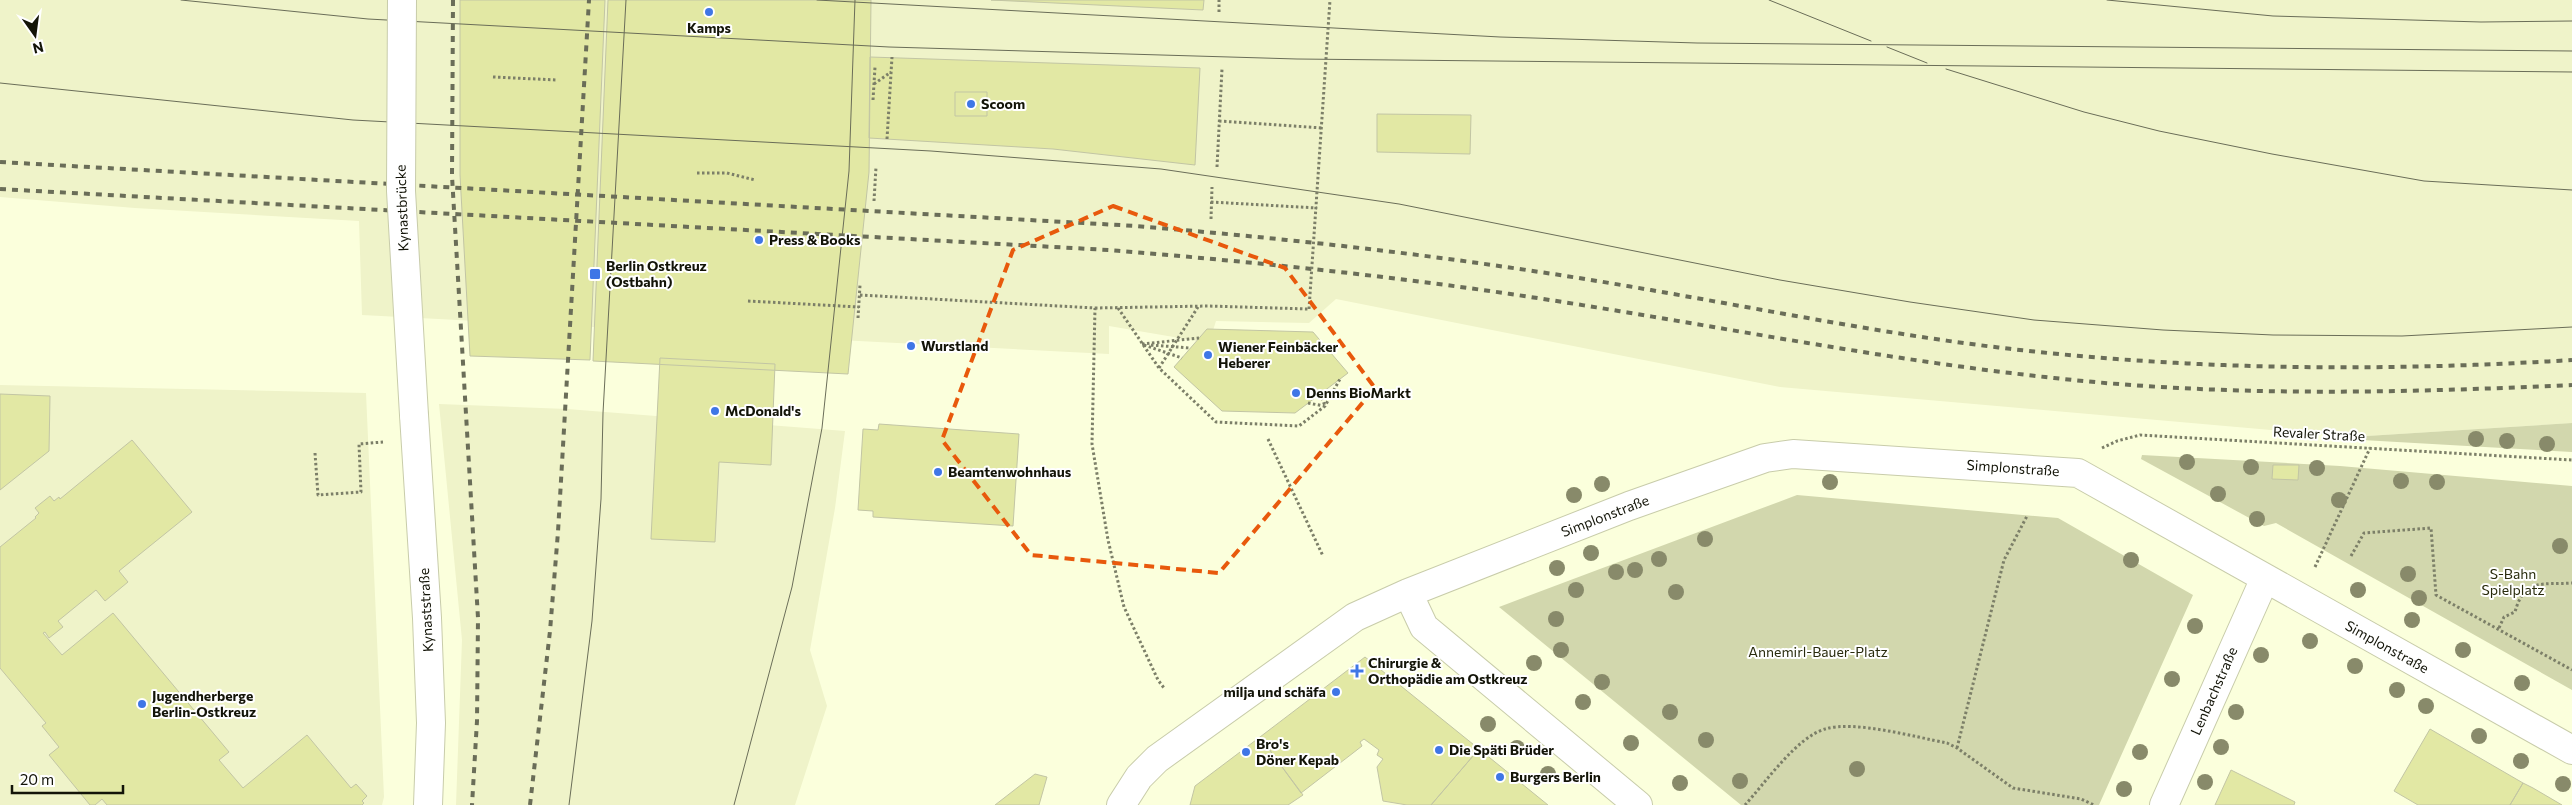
<svg xmlns="http://www.w3.org/2000/svg" width="2572" height="805" font-family="Commissioner,sans-serif">
  <rect width="100%" height="100%" fill="#fbffdc"/>
  <path fill="#eff3c9" d="M 0,0 L 2572,0 L 2572,423 L 2351,437 L 1780,387 L 1336,299 L 1309,323 L 1216,321 L 1209,343 L 1109,326 L 1109,354 L 362,315 L 359,221 L 135,208 L 0,197 Z
    M 0,385 L 366,393 L 384,797 L 382,805 L 0,805 Z
    M 439,404 L 567,409 L 845,431 L 835,508 L 810,650 L 827,706 L 795,805 L 456,805 L 462,640 Z"/>
  <path fill="#d2d7ad" d="M 2572,423 L 2572,452 L 2362,440 L 2351,437 Z
    M 2142,455 L 2340,466 L 2572,486 L 2572,690 L 2276,523 L 2264,526 L 2141,459 Z
    M 1797,495 L 2058,518 L 2193,595 L 2099,805 L 1741,805 L 1499,607 Z"/>
  <path fill="#e2e8a4" stroke="#c2c5a4" d="M 460,0 L 605,0 L 590,360 L 470,356 L 460,175 Z
    M 608,0 L 871,0 L 869,172 L 848,374 L 593,361 Z
    M 991,0 L 1204,0 L 1203,10 Z
    M 870,57 L 1200,68 L 1195,165 L 1053,149 L 869,138 Z
    M 955,92 L 987,92 L 987,116 L 955,116 Z
    M 1377,114 L 1471,115 L 1470,154 L 1377,152 Z
    M 1207,329 L 1313,332 L 1348,373 L 1295,413 L 1222,411 L 1174,367 Z
    M 660,358 L 775,364 L 771,465 L 719,462 L 715,542 L 651,539 Z
    M 0,394 L 50,396 L 49,451 L 0,490 Z
    M 879,424 L 1019,434 L 1013,526 L 873,517 L 873,511 L 858,510 L 863,429 L 878,430 Z
    M 132,440 L 192,512 L 119,571 L 128,582 L 105,601 L 96,590 L 58,621 L 63,627 L 49,638 L 45,632 L 43,633 L 62,655 L 113,613 L 229,752 L 219,760 L 243,788 L 307,735 L 351,788 L 356,784 L 367,796 L 362,801 L 364,803 L 362,805 L 107,805 L 102,799 L 95,805 L 90,805 L 49,755 L 59,747 L 42,726 L 46,723 L 0,668 L 0,547 L 36,518 L 35,517 L 39,513 L 35,508 L 50,496 L 54,501 L 59,497 L 60,499 Z
    M 2273,465 L 2299,465 L 2298,480 L 2272,479 Z
    M 1365,657 L 1479,749 L 1431,805 L 1407,805 L 1383,801 L 1377,767 L 1383,759 L 1377,755 L 1379,750 L 1364,739 L 1360,742 L 1362,746 L 1353,753 L 1301,793 L 1260,737 Z
    M 2430,729 L 2523,783 L 2510,805 L 2418,805 L 2394,791 Z
    M 1260,737 L 1303,795 L 1288,805 L 1190,805 L 1195,786 Z
    M 1479,749 L 1548,805 L 1431,805 Z
    M 2231,770 L 2295,802 L 2294,805 L 2215,805 Z
    M 1035,774 L 1047,777 L 1039,805 L 995,805 Z
    M 2523,783 L 2533,788 L 2562,805 L 2510,805 Z"/>
  <g fill="none" stroke-linecap="round" stroke-linejoin="round">
    <defs>
      <path id="minor" d="M 1408,593 L 1424,627 L 1638,805
        M 1121,805 L 1139,777 L 1157,759 L 1355,617 L 1408,593 L 1629,506 L 1765,458 L 1793,454 L 2078,473 L 2572,750
        M 2164,805 L 2265,578"/>
      <path id="tertiary" d="M 414,415 L 427,618 L 431,723 L 428,805"/>
    </defs>
    <use href="#minor" stroke="#c8ccaa" stroke-width="30"/>
    <use href="#tertiary" stroke="#c8ccaa" stroke-width="30"/>
    <path stroke="#7c7f68" stroke-width="3" stroke-dasharray="2.5 2.5" stroke-linecap="butt" d="M 1219,12 L 1219,0
      M 493,77 L 557,80
      M 874,84 L 891,72
      M 873,100 L 875,67
      M 1219,121 L 1323,128
      M 887,139 L 892,57
      M 1217,167 L 1222,69
      M 697,173 L 727,173 L 755,180
      M 874,201 L 876,167
      M 1211,202 L 1317,208
      M 1211,219 L 1212,187
      M 860,295 L 1095,308 L 1092,444 L 1108,540 L 1124,607 L 1158,680 L 1164,688
      M 748,301 L 859,307
      M 1095,308 L 1208,306 L 1309,309
      M 1118,308 L 1159,368 L 1216,422 L 1299,426 L 1325,406 L 1340,379
      M 858,318 L 860,285
      M 1142,344 L 1199,338
      M 1144,345 L 1182,358
      M 1151,345 L 1190,348
      M 1159,368 L 1198,307
      M 1320,393 L 1325,406
      M 1308,403 L 1324,406
      M 1268,439 L 1323,556
      M 2102,448 L 2117,441 L 2140,435 L 2572,460
      M 315,453 L 318,495 L 361,492 L 359,444 L 383,442
      M 2351,556 L 2364,533 L 2431,528 L 2436,595 L 2572,670
      M 2315,567 L 2370,448
      M 2499,628 L 2504,617 L 2515,612 C 2524,578 2543,585 2572,583
      M 1957,748 L 2004,560 L 2027,516
      M 1745,805 C 1765,783 1797,737 1825,729 C 1854,720 1915,737 1947,743 L 1957,748 L 2013,788 L 2081,799 L 2094,805"/>
    <use href="#minor" stroke="#fff" stroke-width="28"/>
    <use href="#tertiary" stroke="#fff" stroke-width="28"/>
    <path stroke="#6a6d58" stroke-width="1" d="M 181,0 L 368,19 L 889,47 L 1297,59 L 2572,72
      M 817,0 L 1500,37 L 1697,43 L 2572,51
      M 1769,0 L 1871,41
      M 2107,0 L 2273,16 L 2481,22 L 2572,21
      M 1887,47 L 1927,63
      M 1946,69 L 2084,112 L 2159,131 L 2272,154 L 2424,181 L 2572,190
      M 0,83 L 353,120 L 931,151 L 1161,169 L 1399,204 L 1780,280 L 1910,302 L 2034,320 L 2163,330 L 2273,335 L 2402,336 L 2572,327
      M 569,805 L 592,621 L 601,499 L 603,413 L 626,0
      M 734,805 L 792,587 L 822,428 L 849,171 L 855,0"/>
    <path stroke="#6a6d58" stroke-width="4" stroke-dasharray="6 6" stroke-linecap="butt" d="M 453,0 L 452,176 L 478,618 L 477,721 L 472,805
      M 0,162 L 1136,226 C 1269,237 1401,251 1533,271 C 1670,291 1805,320 1942,340 C 2150,370 2362,373 2572,360
      M 0,189 L 1109,250 C 1256,262 1403,277 1550,300 C 1718,326 1885,360 2054,378 C 2227,397 2399,393 2572,385
      M 530,805 L 550,631 L 558,532 L 589,0"/>
    <defs>
      <path id="tertiary-bridge" d="M 402,0 L 401,191 L 414,415"/>
    </defs>
    <use href="#tertiary-bridge" stroke="#c8ccaa" stroke-width="30" stroke-linecap="butt"/>
    <path stroke="#7c7f68" stroke-width="3" stroke-dasharray="2.5 2.5" stroke-linecap="butt" d="M 1309,309 L 1330,0"/>
    <use href="#tertiary-bridge" stroke="#fff" stroke-width="28"/>
  </g>
  <g fill="#888a6a">
    <circle cx="2476" cy="439" r="8"/>
    <circle cx="2507" cy="441" r="8"/>
    <circle cx="2547" cy="444" r="8"/>
    <circle cx="2187" cy="462" r="8"/>
    <circle cx="2251" cy="467" r="8"/>
    <circle cx="2317" cy="468" r="8"/>
    <circle cx="2401" cy="481" r="8"/>
    <circle cx="1830" cy="482" r="8"/>
    <circle cx="2437" cy="482" r="8"/>
    <circle cx="1602" cy="484" r="8"/>
    <circle cx="2218" cy="494" r="8"/>
    <circle cx="1574" cy="495" r="8"/>
    <circle cx="2339" cy="500" r="8"/>
    <circle cx="2257" cy="519" r="8"/>
    <circle cx="1705" cy="539" r="8"/>
    <circle cx="2560" cy="546" r="8"/>
    <circle cx="1591" cy="553" r="8"/>
    <circle cx="1659" cy="559" r="8"/>
    <circle cx="2131" cy="560" r="8"/>
    <circle cx="1557" cy="568" r="8"/>
    <circle cx="1635" cy="570" r="8"/>
    <circle cx="1616" cy="572" r="8"/>
    <circle cx="2408" cy="574" r="8"/>
    <circle cx="1576" cy="590" r="8"/>
    <circle cx="2358" cy="590" r="8"/>
    <circle cx="1676" cy="592" r="8"/>
    <circle cx="2419" cy="598" r="8"/>
    <circle cx="1556" cy="619" r="8"/>
    <circle cx="2412" cy="620" r="8"/>
    <circle cx="2195" cy="626" r="8"/>
    <circle cx="2310" cy="641" r="8"/>
    <circle cx="1561" cy="650" r="8"/>
    <circle cx="2463" cy="650" r="8"/>
    <circle cx="2261" cy="655" r="8"/>
    <circle cx="1534" cy="663" r="8"/>
    <circle cx="2355" cy="666" r="8"/>
    <circle cx="2172" cy="679" r="8"/>
    <circle cx="1602" cy="682" r="8"/>
    <circle cx="2522" cy="683" r="8"/>
    <circle cx="2397" cy="690" r="8"/>
    <circle cx="1583" cy="702" r="8"/>
    <circle cx="2426" cy="706" r="8"/>
    <circle cx="1670" cy="712" r="8"/>
    <circle cx="2236" cy="712" r="8"/>
    <circle cx="1488" cy="724" r="8"/>
    <circle cx="2479" cy="736" r="8"/>
    <circle cx="1706" cy="740" r="8"/>
    <circle cx="1631" cy="743" r="8"/>
    <circle cx="2221" cy="747" r="8"/>
    <circle cx="1517" cy="748" r="8"/>
    <circle cx="2140" cy="752" r="8"/>
    <circle cx="2521" cy="761" r="8"/>
    <circle cx="1857" cy="769" r="8"/>
    <circle cx="1548" cy="774" r="8"/>
    <circle cx="1740" cy="781" r="8"/>
    <circle cx="2205" cy="782" r="8"/>
    <circle cx="1680" cy="783" r="8"/>
    <circle cx="2563" cy="784" r="8"/>
    <circle cx="2124" cy="789" r="8"/>
  </g>
  <path fill="none" stroke="#e8590c" stroke-width="4" stroke-dasharray="10 6" stroke-linejoin="round" d="M 1113,206 L 1285,268 L 1375,388 L 1219,573 L 1031,555 L 942,440 L 1013,250 Z"/>
  <g fill="#3f76e6" stroke="#fff" stroke-width="2">
    <circle cx="709" cy="12" r="5"/>
    <circle cx="971" cy="104" r="5"/>
    <circle cx="759" cy="240" r="5"/>
    <rect x="589" y="268" width="12" height="12" rx="2.5"/>
    <circle cx="911" cy="346" r="5"/>
    <circle cx="1208" cy="355" r="5"/>
    <circle cx="1296" cy="393" r="5"/>
    <circle cx="715" cy="411" r="5"/>
    <circle cx="938" cy="472" r="5"/>
    <path d="M1354.5 663.5h5v5h5v5h-5v5h-5v-5h-5v-5h5z"/>
    <circle cx="1336" cy="692" r="5"/>
    <circle cx="142" cy="704" r="5"/>
    <circle cx="1439" cy="750" r="5"/>
    <circle cx="1246" cy="752" r="5"/>
    <circle cx="1500" cy="777" r="5"/>
  </g>
  <g text-anchor="middle" stroke-width="4" stroke-linejoin="round" paint-order="stroke">
    <g font-size="14" font-weight="bold" fill="#131408" stroke="#fff" text-anchor="start">
      <text x="709" y="33" text-anchor="middle">Kamps</text>
      <text x="981" y="109">Scoom</text>
      <text x="769" y="245">Press &amp; Books</text>
      <text x="606" y="271">Berlin Ostkreuz<tspan x="606" dy="16">(Ostbahn)</tspan></text>
      <text x="921" y="351">Wurstland</text>
      <text x="1218" y="352">Wiener Feinbäcker<tspan x="1218" dy="16">Heberer</tspan></text>
      <text x="1306" y="398">Denns BioMarkt</text>
      <text x="725" y="416">McDonald's</text>
      <text x="948" y="477">Beamtenwohnhaus</text>
      <text x="1368" y="668">Chirurgie &amp;<tspan x="1368" dy="16">Orthopädie am Ostkreuz</tspan></text>
      <text x="1326" y="697" text-anchor="end">milja und schäfa</text>
      <text x="152" y="701">Jugendherberge<tspan x="152" dy="16">Berlin-Ostkreuz</tspan></text>
      <text x="1256" y="749">Bro's<tspan x="1256" dy="16">Döner Kepab</tspan></text>
      <text x="1449" y="755">Die Späti Brüder</text>
      <text x="1510" y="782">Burgers Berlin</text>
    </g>
    <g font-size="14" fill="#131408" stroke="#fff">
      <text transform="translate(402 208) rotate(-92)" y="5">Kynastbrücke</text>
      <text transform="translate(2319 434) rotate(3)" y="5">Revaler Straße</text>
      <text transform="translate(2013 468) rotate(4)" y="5">Simplonstraße</text>
      <text transform="translate(1605 516) rotate(-21)" y="5">Simplonstraße</text>
      <text transform="translate(426 610) rotate(-93)" y="5">Kynaststraße</text>
      <text transform="translate(2387 647) rotate(29)" y="5">Simplonstraße</text>
      <text transform="translate(2214 691) rotate(-66)" y="5">Lenbachstraße</text>
    </g>
    <g font-size="14" fill="#292b0d" stroke="#fff">
      <text x="2513" y="579">S-Bahn<tspan x="2513" dy="16">Spielplatz</tspan></text>
      <text x="1818" y="657">Annemirl-Bauer-Platz</text>
    </g>
  </g>
  <g transform="translate(35 35) rotate(166)" stroke="#ffffff" stroke-width="4" paint-order="stroke">
  <path d="M0-4L9 19L0 12L-9 19Z" fill="#131408"/>
  <text y="-8" font-size="14" font-weight="bold" text-anchor="middle" fill="#131408">N</text>
  </g>
  <path d="M12 785v8h111v-8" fill="none" stroke="#131408" stroke-width="2.5"/>
  <text x="20" y="785" font-size="15" fill="#131408" stroke="#ffffff" stroke-width="4" paint-order="stroke">20 m</text>
</svg>
